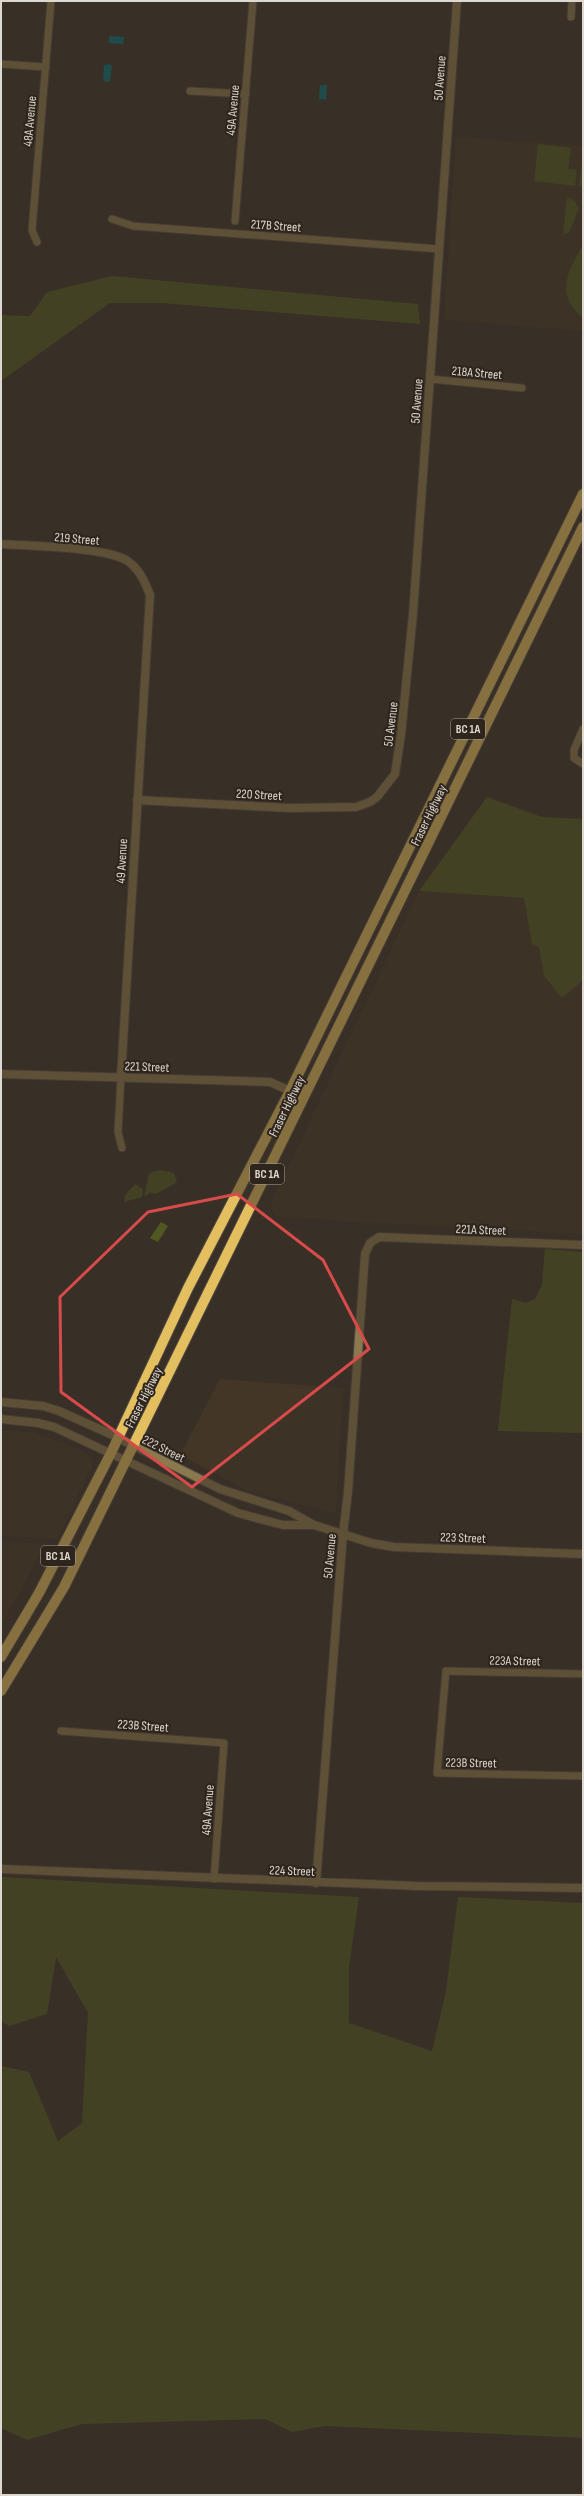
<svg xmlns="http://www.w3.org/2000/svg" width="584" height="2496" font-family="'Sofia Sans Condensed',sans-serif">
  <rect width="100%" height="100%" fill="#382f26"/>
  <path fill="#433627" d="M 419,891 L 524,898 L 532,944 L 539,947 L 544,976 L 562,998 L 583,980 L 583,1234 L 276,1217 L 271,1208 L 272,1201 Z
    M 220,1379 L 343,1388 L 336,1513 L 248,1491 L 180,1455 Z
    M 1,1430 L 33,1432 L 81,1450 L 92,1459 L 92,1466 L 57,1539 L 1,1536 Z
    M 1,1541 L 46,1544 L 1,1625 Z"/>
  <path fill="#403727" d="M 456,137 L 583,146 L 583,331 L 444,320 Z"/>
  <path fill="#505721" d="M 538,144 L 571,148 L 568,169 L 577,170 L 575,186 L 534,181 Z
    M 583,151 L 583,186 L 579,186 Z
    M 567,198 L 573,199 L 579,208 L 569,233 L 563,234 Z
    M 583,245 L 583,318 C 554,295 568,271 583,245 Z
    M 112,276 L 418,304 L 420,324 L 162,303 L 110,303 L 1,381 L 1,315 L 30,316 L 47,292 Z
    M 487,797 L 542,817 L 583,819 L 583,980 L 562,998 L 544,976 L 539,947 L 532,944 L 524,898 L 419,891 Z
    M 160,1170 L 174,1173 L 177,1182 L 156,1194 L 150,1193 L 144,1197 L 149,1173 Z
    M 135,1184 L 143,1189 L 142,1197 L 124,1202 L 125,1195 Z
    M 161,1222 L 168,1226 L 158,1242 L 150,1238 Z
    M 545,1249 L 583,1252 L 583,1433 L 498,1431 L 512,1299 L 526,1303 L 535,1299 L 542,1285 Z
    M 1,1877 L 359,1897 L 349,1967 L 349,2023 L 432,2051 L 446,1991 L 458,1897 L 583,1903 L 583,2438 L 325,2426 L 292,2432 L 265,2419 L 82,2424 L 27,2440 L 1,2428 L 1,2066 L 29,2072 L 58,2141 L 82,2123 L 88,2013 L 56,1957 L 47,2014 L 9,2026 L 1,2021 Z"/>
  <path fill="#006f79" d="M 109,36 L 124,37 L 123,44 L 109,43 Z
    M 109,64 L 112,66 L 110,81 L 106,82 L 103,80 L 104,65 Z
    M 320,85 L 327,85 L 326,100 L 319,99 Z"/>
  <g fill="none" stroke-linecap="round" stroke-linejoin="round">
    <defs>
      <path id="minor" d="M 571,17 L 572,1
        M 1,64 L 46,67
        M 190,91 L 246,94
        M 112,219 L 133,226 L 439,249
        M 235,221 L 253,1
        M 37,242 L 32,230 L 51,1
        M 430,379 L 522,388
        M 583,729 L 574,750 L 574,758 L 583,764
        M 121,1077 L 118,1132 L 122,1148
        M 583,1674 L 446,1671 L 437,1773 L 583,1776
        M 61,1731 L 224,1743 L 214,1879"/>
      <path id="tertiary" d="M 1,544 C 30,546 104,547 126,560 C 139,568 145,582 150,595 L 121,1077
        M 137,800 L 289,808 L 356,807 L 370,802 L 377,797 L 395,774 L 401,735 L 413,614 L 457,1
        M 1,1074 L 270,1082 L 290,1091
        M 1,1402 L 43,1406 L 59,1411 L 108,1433 L 220,1489 L 289,1511 L 314,1525 L 371,1543 L 394,1547 L 583,1554
        M 1,1419 L 38,1423 L 54,1427 L 238,1513 L 283,1525 L 314,1525
        M 1,1869 L 417,1886 L 583,1888
        M 316,1883 L 343,1534 L 348,1492 L 365,1254 L 370,1243 L 379,1237 L 583,1245"/>
      <path id="primary" d="M 1,1657 L 39,1593 L 111,1453 L 188,1288 L 290,1091 L 583,494
        M 1,1691 L 64,1587 L 583,527"/>
    </defs>
    <use href="#minor" stroke="#534a42" stroke-width="9"/>
    <use href="#tertiary" stroke="#534a42" stroke-width="10"/>
    <use href="#primary" stroke="#534a42" stroke-width="12"/>
    <use href="#minor" stroke="#8a794d" stroke-width="7"/>
    <use href="#tertiary" stroke="#8a794d" stroke-width="8"/>
    <use href="#primary" stroke="#e4bf5f" stroke-width="10"/>
  </g>
  <path d="M0 0H584V2496H0ZM 237,1194 L 323,1260 L 369,1349 L 192,1487 L 61,1392 L 60,1297 L 148,1212 Z" fill="#382f26" fill-opacity=".55" fill-rule="evenodd"/>
  <path fill="none" stroke="#d84b4a" stroke-width="3" stroke-linejoin="round" d="M 237,1194 L 323,1260 L 369,1349 L 192,1487 L 61,1392 L 60,1297 L 148,1212 Z"/>
  <g text-anchor="middle" stroke-width="4" stroke-linejoin="round" paint-order="stroke">
    <g fill="#2e251c" stroke="#a9a29b" stroke-width="1">
      <rect x="451" y="719" width="34" height="20" rx="3"/>
      <rect x="250" y="1164" width="34" height="20" rx="3"/>
      <rect x="41" y="1546" width="34" height="20" rx="3"/>
    </g>
    <g font-size="12" font-weight="bold" fill="#ded8d2">
      <text x="468" y="733">BC 1A</text>
      <text x="267" y="1178">BC 1A</text>
      <text x="58" y="1560">BC 1A</text>
    </g>
    <g font-size="13" fill="#ded8d2" stroke="#2e251c">
      <text transform="translate(439 78) rotate(-86)" y="5">50 Avenue</text>
      <text transform="translate(232 110) rotate(-85)" y="5">49A Avenue</text>
      <text transform="translate(29 121) rotate(-85)" y="5">48A Avenue</text>
      <text transform="translate(276 225) rotate(4)" y="5">217B Street</text>
      <text transform="translate(477 372) rotate(5)" y="5">218A Street</text>
      <text transform="translate(416 401) rotate(-86)" y="5">50 Avenue</text>
      <text transform="translate(77 538) rotate(5)" y="5">219 Street</text>
      <text transform="translate(390 724) rotate(-83)" y="5">50 Avenue</text>
      <text transform="translate(259 794) rotate(3)" y="5">220 Street</text>
      <text transform="translate(428 815) rotate(-64)" y="5">Fraser Highway</text>
      <text transform="translate(121 861) rotate(-87)" y="5">49 Avenue</text>
      <text transform="translate(147 1066) rotate(2)" y="5">221 Street</text>
      <text transform="translate(286 1106) rotate(-64)" y="5">Fraser Highway</text>
      <text transform="translate(481 1229) rotate(2)" y="5">221A Street</text>
      <text transform="translate(143 1397) rotate(-63)" y="5">Fraser Highway</text>
      <text transform="translate(164 1448) rotate(26)" y="5">222 Street</text>
      <text transform="translate(463 1537) rotate(2)" y="5">223 Street</text>
      <text transform="translate(329 1556) rotate(-85)" y="5">50 Avenue</text>
      <text transform="translate(515 1660) rotate(1)" y="5">223A Street</text>
      <text transform="translate(143 1725) rotate(4)" y="5">223B Street</text>
      <text transform="translate(471 1762) rotate(1)" y="5">223B Street</text>
      <text transform="translate(207 1810) rotate(-86)" y="5">49A Avenue</text>
      <text transform="translate(292 1870) rotate(2)" y="5">224 Street</text>
    </g>
  </g>
  <rect width="584" height="2496" fill="none" stroke="#ded8d2" stroke-width="4"/>
</svg>
